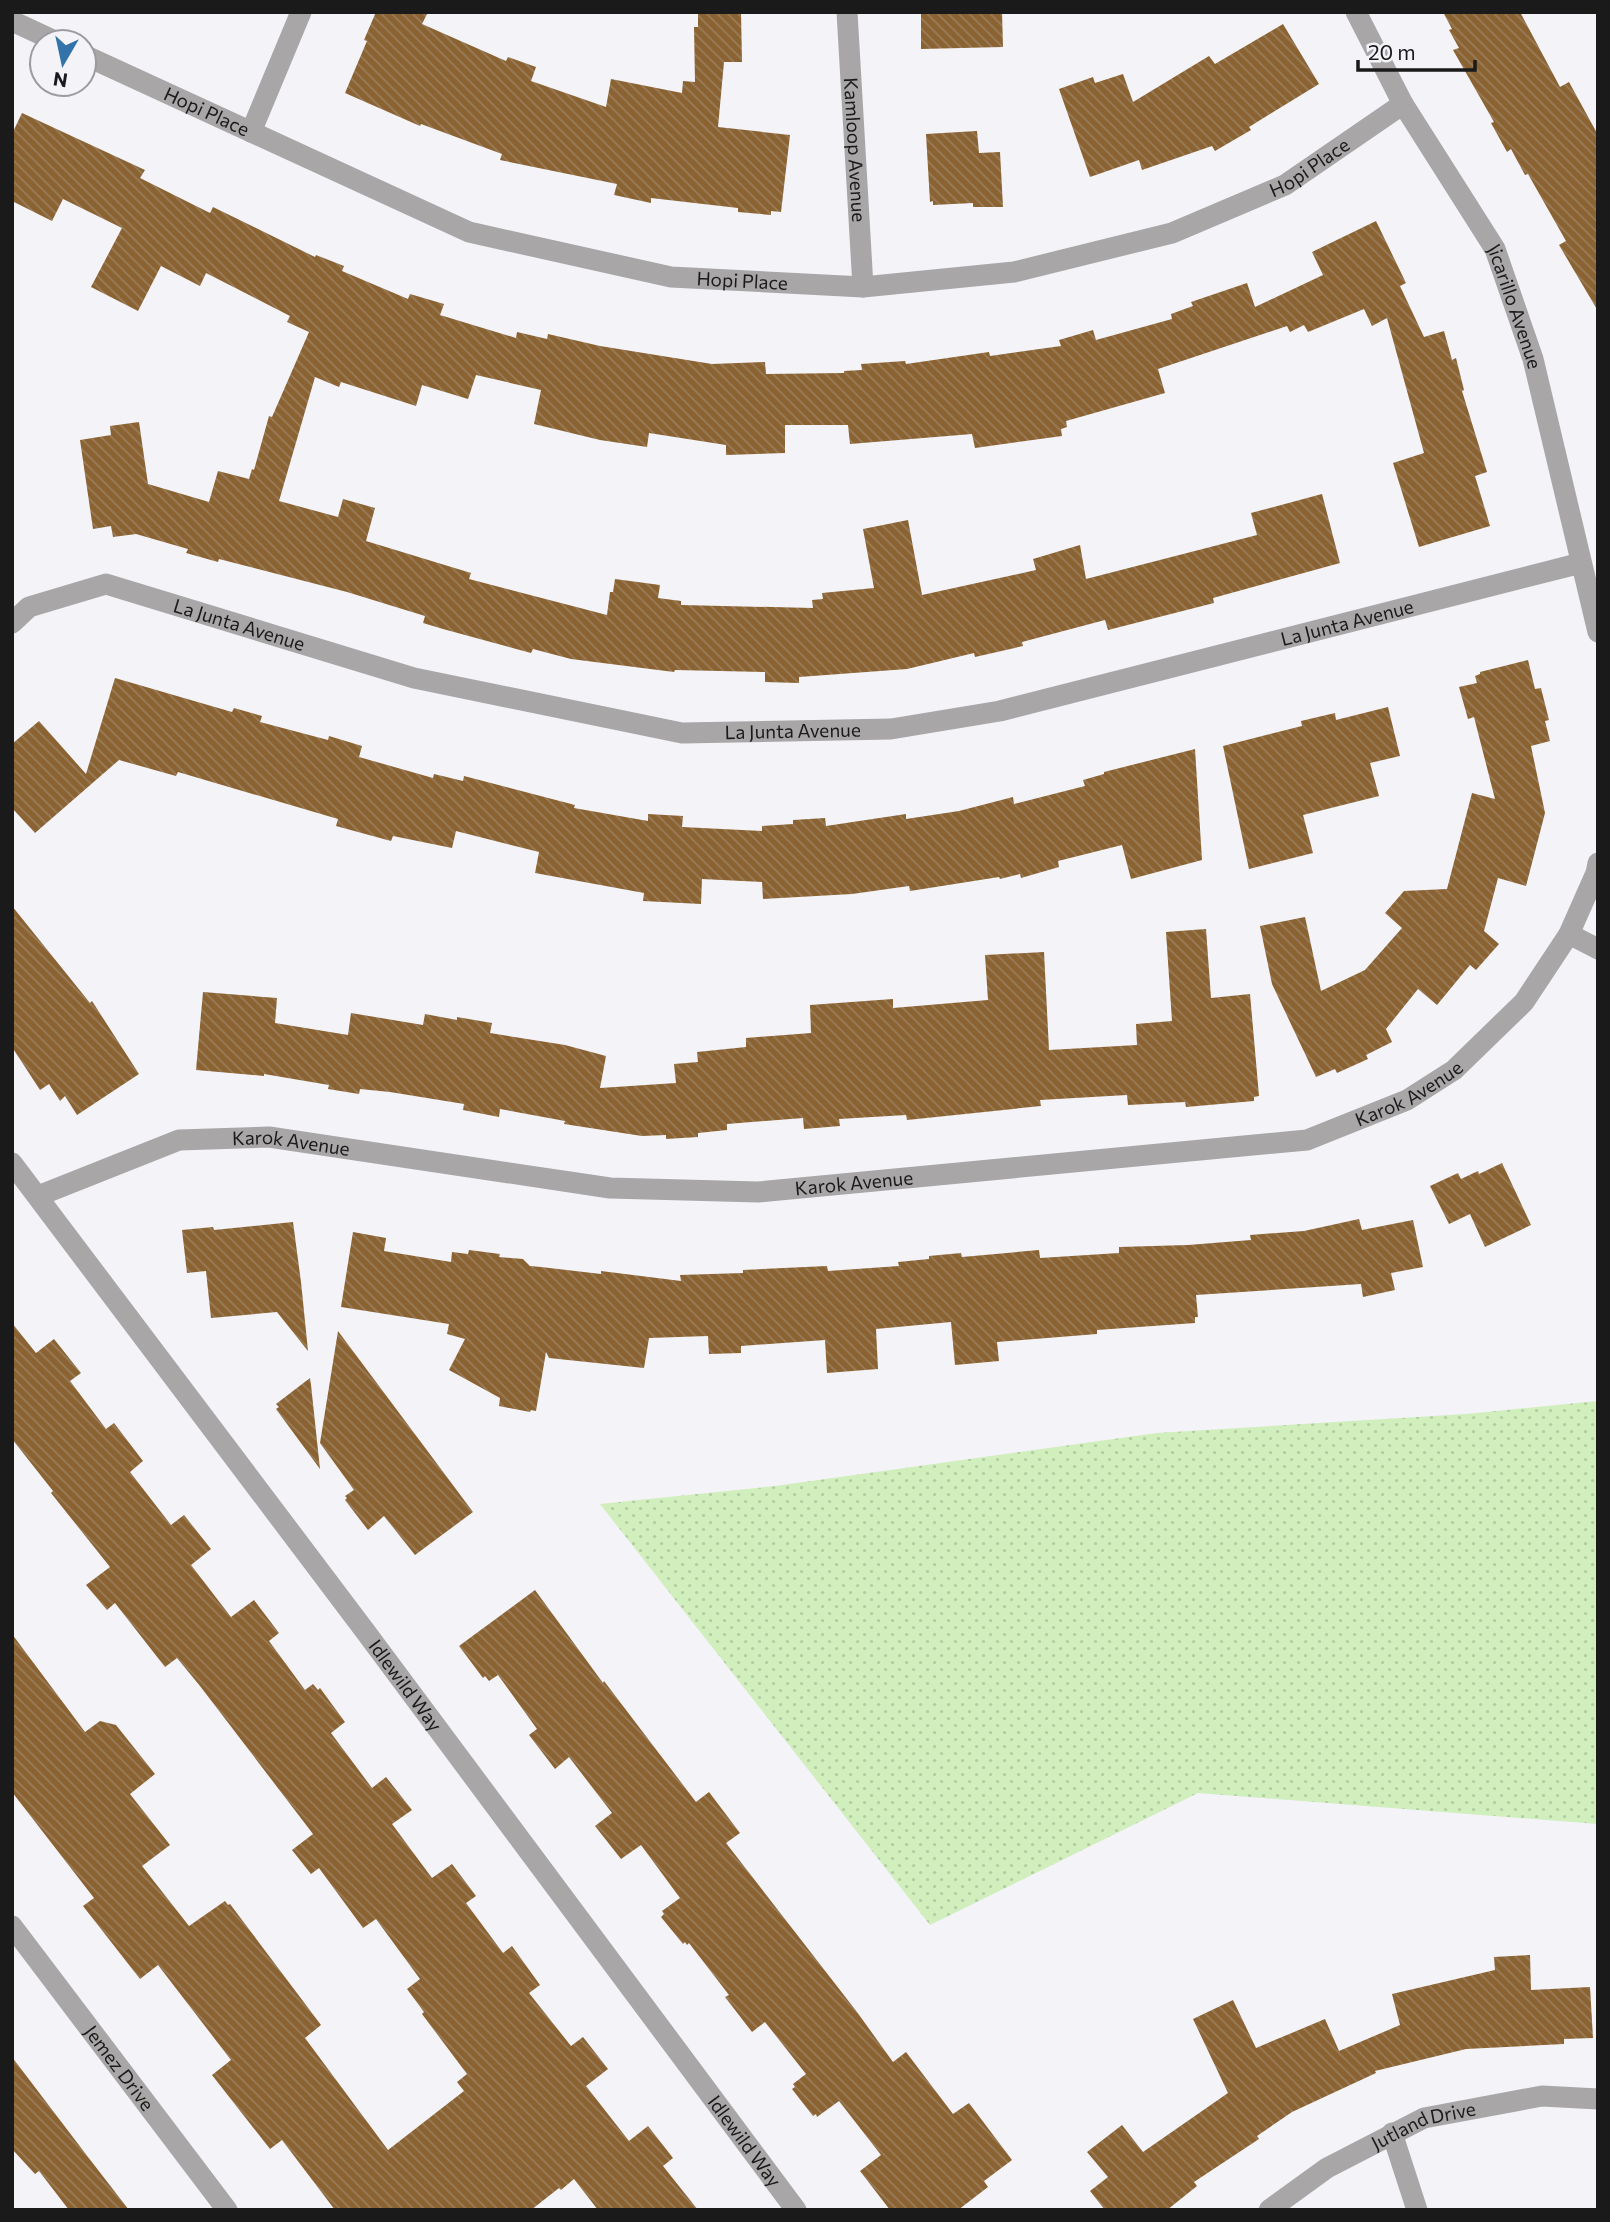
<svg xmlns="http://www.w3.org/2000/svg" width="1610" height="2222" font-family="Commissioner,sans-serif">
  <defs>
    <pattern id="grass-dots" width="8" height="8" patternUnits="userSpaceOnUse" patternTransform="scale(1.75)"><rect width="8" height="8" fill="#d1eebd"/><path d="M2 2h.1M6 6h.1" fill="none" stroke="#b3cca2" stroke-width="1.8" stroke-linecap="round"/></pattern>
    <pattern id="building-back-hatch" width="6" height="6" patternUnits="userSpaceOnUse" patternTransform="scale(1.75)"><rect width="6" height="6" fill="#8b6332"/><path d="M-1 5l2 2M0 0l6 6M5-1l2 2" fill="none" stroke="#997d5b"/></pattern>
  </defs>
  <rect width="100%" height="100%" fill="#f3f3f8"/>
  <path fill="url(#grass-dots)" d="M 1598,1401 L 1598,1824 L 1198,1793 L 930,1925 L 600,1504 L 775,1486 L 1157,1433 L 1466,1414 Z"/>
  <path fill="url(#building-back-hatch)" d="M 376,12 L 428,12 L 422,24 L 506,61 L 508,57 L 536,67 L 531,81 L 606,107 L 611,79 L 682,93 L 683,81 L 695,82 L 694,27 L 698,27 L 698,12 L 741,12 L 742,62 L 724,62 L 718,127 L 790,135 L 781,212 L 771,211 L 771,215 L 738,212 L 738,208 L 651,198 L 651,203 L 614,195 L 617,184 L 500,160 L 502,154 L 421,124 L 420,126 L 345,93 L 367,41 L 364,40 Z
    M 921,12 L 1002,12 L 1003,47 L 921,49 Z
    M 1443,12 L 1520,12 L 1560,87 L 1569,82 L 1598,135 L 1598,311 L 1559,245 L 1566,241 L 1528,174 L 1525,175 L 1511,149 L 1507,152 L 1491,123 L 1494,122 L 1453,50 L 1459,48 L 1449,30 L 1452,29 Z
    M 1283,24 L 1319,84 L 1249,127 L 1251,130 L 1215,151 L 1212,146 L 1142,170 L 1139,160 L 1090,177 L 1059,89 L 1093,77 L 1095,83 L 1123,74 L 1133,102 L 1209,56 L 1215,64 Z
    M 22,113 L 145,170 L 140,178 L 210,213 L 213,207 L 315,257 L 316,255 L 344,266 L 342,271 L 408,299 L 410,294 L 444,304 L 440,315 L 516,338 L 517,332 L 547,339 L 548,334 L 600,346 L 712,364 L 765,362 L 766,374 L 844,373 L 844,371 L 862,370 L 861,364 L 905,361 L 906,364 L 989,352 L 990,356 L 1061,346 L 1059,340 L 1093,330 L 1096,340 L 1172,319 L 1171,314 L 1193,306 L 1191,302 L 1247,283 L 1255,307 L 1323,275 L 1312,252 L 1376,221 L 1406,283 L 1400,286 L 1424,337 L 1444,331 L 1452,360 L 1456,358 L 1464,390 L 1462,391 L 1487,472 L 1475,476 L 1490,526 L 1419,547 L 1393,463 L 1424,453 L 1387,318 L 1372,326 L 1364,309 L 1308,332 L 1304,325 L 1290,332 L 1287,326 L 1158,369 L 1165,393 L 1066,421 L 1067,427 L 1061,429 L 1062,436 L 975,448 L 972,434 L 850,444 L 848,425 L 785,425 L 785,453 L 726,455 L 726,445 L 649,433 L 647,447 L 600,440 L 534,424 L 541,390 L 476,375 L 468,399 L 422,385 L 416,406 L 341,382 L 339,387 L 315,377 L 279,501 L 338,517 L 343,499 L 375,508 L 366,541 L 471,573 L 469,579 L 607,615 L 610,592 L 613,592 L 615,579 L 660,585 L 658,598 L 681,601 L 681,605 L 813,608 L 812,600 L 823,599 L 822,593 L 874,588 L 863,529 L 908,520 L 922,595 L 1036,570 L 1033,559 L 1080,545 L 1086,579 L 1257,535 L 1251,513 L 1322,494 L 1340,563 L 1213,598 L 1214,603 L 1108,630 L 1105,620 L 1022,642 L 1023,646 L 975,657 L 974,653 L 907,669 L 799,677 L 799,683 L 765,682 L 765,672 L 675,670 L 674,672 L 571,659 L 533,649 L 531,653 L 443,629 L 423,623 L 425,616 L 347,592 L 219,559 L 218,562 L 186,553 L 188,549 L 136,534 L 113,537 L 111,526 L 93,529 L 80,440 L 111,435 L 110,426 L 139,422 L 148,484 L 209,502 L 218,471 L 249,479 L 252,469 L 254,470 L 269,416 L 272,417 L 309,332 L 287,322 L 290,316 L 206,273 L 200,286 L 161,266 L 138,311 L 91,287 L 122,228 L 63,199 L 52,221 L 12,201 L 12,134 Z
    M 977,131 L 979,153 L 1000,152 L 1003,207 L 973,207 L 973,203 L 933,205 L 933,201 L 930,202 L 926,134 Z
    M 1528,660 L 1535,689 L 1541,688 L 1549,720 L 1545,721 L 1550,741 L 1531,746 L 1545,813 L 1526,886 L 1498,878 L 1484,931 L 1499,944 L 1476,970 L 1470,965 L 1437,1005 L 1418,989 L 1386,1029 L 1392,1042 L 1366,1055 L 1368,1059 L 1337,1073 L 1335,1069 L 1316,1077 L 1272,984 L 1260,926 L 1305,917 L 1321,991 L 1365,970 L 1402,928 L 1385,913 L 1404,891 L 1447,889 L 1472,793 L 1495,799 L 1474,717 L 1468,719 L 1459,687 L 1477,683 L 1475,676 L 1480,674 L 1480,672 Z
    M 115,678 L 232,712 L 234,708 L 262,716 L 260,722 L 328,740 L 329,736 L 362,746 L 359,757 L 433,778 L 434,774 L 463,781 L 464,776 L 575,805 L 574,808 L 648,821 L 648,814 L 683,816 L 682,827 L 762,831 L 762,826 L 793,824 L 793,820 L 825,818 L 826,826 L 906,814 L 906,819 L 959,811 L 1013,797 L 1014,804 L 1085,786 L 1083,780 L 1104,774 L 1104,772 L 1195,749 L 1202,860 L 1131,879 L 1122,845 L 1058,861 L 1059,867 L 1021,878 L 1020,874 L 1000,879 L 999,877 L 910,891 L 909,886 L 852,894 L 763,899 L 762,882 L 702,879 L 701,904 L 643,901 L 644,893 L 535,873 L 539,852 L 456,831 L 452,848 L 393,836 L 391,841 L 336,826 L 338,819 L 178,772 L 176,776 L 119,760 L 35,833 L 12,808 L 12,744 L 39,721 L 86,774 Z
    M 1388,707 L 1400,756 L 1370,763 L 1379,796 L 1303,815 L 1313,853 L 1249,869 L 1223,746 L 1302,726 L 1301,721 L 1335,713 L 1336,720 Z
    M 12,906 L 90,1003 L 92,1001 L 139,1074 L 77,1115 L 65,1096 L 60,1101 L 49,1084 L 40,1090 L 12,1047 Z
    M 1206,929 L 1211,998 L 1250,994 L 1259,1096 L 1254,1097 L 1254,1101 L 1186,1107 L 1185,1102 L 1128,1105 L 1127,1095 L 1040,1100 L 1041,1106 L 907,1120 L 906,1115 L 839,1119 L 840,1126 L 804,1129 L 803,1118 L 727,1124 L 727,1130 L 698,1133 L 698,1137 L 666,1139 L 666,1135 L 642,1136 L 564,1124 L 565,1121 L 500,1109 L 499,1117 L 463,1110 L 464,1104 L 390,1092 L 360,1089 L 359,1094 L 328,1089 L 329,1085 L 264,1074 L 264,1076 L 196,1070 L 203,992 L 277,998 L 275,1023 L 348,1035 L 351,1013 L 423,1025 L 425,1014 L 457,1020 L 457,1017 L 492,1023 L 490,1033 L 565,1045 L 606,1056 L 600,1088 L 676,1083 L 674,1064 L 698,1062 L 697,1052 L 746,1047 L 746,1038 L 811,1033 L 810,1005 L 893,999 L 893,1008 L 988,1000 L 985,955 L 1044,952 L 1049,1050 L 1137,1045 L 1136,1024 L 1172,1021 L 1166,932 Z
    M 1502,1163 L 1531,1225 L 1485,1247 L 1470,1214 L 1449,1224 L 1430,1186 L 1458,1173 L 1461,1179 L 1478,1171 L 1479,1174 Z
    M 1359,1219 L 1362,1230 L 1413,1220 L 1423,1267 L 1391,1273 L 1395,1290 L 1363,1297 L 1361,1284 L 1196,1295 L 1198,1317 L 1195,1317 L 1195,1323 L 1097,1330 L 1097,1334 L 997,1342 L 999,1361 L 955,1365 L 951,1322 L 876,1329 L 878,1369 L 827,1373 L 825,1340 L 741,1346 L 741,1353 L 709,1354 L 708,1336 L 649,1338 L 644,1368 L 549,1358 L 546,1352 L 536,1411 L 531,1410 L 530,1412 L 499,1406 L 500,1398 L 449,1370 L 465,1339 L 447,1334 L 449,1324 L 341,1307 L 353,1232 L 386,1238 L 384,1251 L 451,1262 L 452,1252 L 468,1254 L 469,1250 L 500,1254 L 499,1257 L 523,1259 L 530,1266 L 541,1267 L 601,1274 L 601,1271 L 681,1281 L 680,1275 L 743,1273 L 743,1270 L 827,1266 L 828,1271 L 899,1266 L 898,1262 L 929,1259 L 929,1256 L 961,1253 L 962,1257 L 1039,1250 L 1040,1258 L 1119,1253 L 1119,1247 L 1188,1245 L 1251,1240 L 1250,1235 L 1304,1231 Z
    M 293,1222 L 301,1282 L 308,1351 L 277,1312 L 211,1318 L 206,1271 L 187,1273 L 182,1230 L 213,1227 L 214,1230 Z
    M 12,1323 L 36,1353 L 54,1339 L 81,1373 L 70,1381 L 106,1429 L 114,1423 L 143,1461 L 130,1472 L 171,1525 L 184,1515 L 211,1549 L 191,1565 L 231,1617 L 254,1600 L 279,1633 L 269,1641 L 305,1690 L 313,1684 L 318,1690 L 320,1688 L 345,1722 L 331,1733 L 372,1788 L 386,1777 L 412,1810 L 392,1824 L 432,1878 L 452,1864 L 476,1896 L 466,1903 L 503,1953 L 512,1946 L 540,1985 L 529,1993 L 571,2046 L 583,2037 L 608,2069 L 586,2086 L 629,2141 L 648,2126 L 673,2158 L 663,2166 L 698,2210 L 598,2210 L 574,2179 L 561,2190 L 559,2188 L 531,2210 L 335,2210 L 282,2140 L 270,2149 L 212,2075 L 231,2060 L 158,1965 L 140,1979 L 83,1906 L 94,1898 L 12,1792 L 12,1634 L 85,1732 L 100,1721 L 116,1725 L 155,1774 L 130,1794 L 170,1845 L 142,1866 L 189,1926 L 225,1901 L 228,1905 L 230,1904 L 321,2025 L 305,2038 L 388,2150 L 464,2091 L 457,2082 L 467,2074 L 422,2014 L 424,2012 L 407,1989 L 420,1979 L 376,1919 L 363,1928 L 319,1868 L 311,1874 L 292,1850 L 313,1834 L 200,1686 L 177,1658 L 165,1667 L 115,1603 L 107,1610 L 86,1585 L 110,1567 L 51,1493 L 53,1491 L 12,1439 Z
    M 338,1331 L 473,1512 L 415,1555 L 384,1516 L 368,1530 L 345,1500 L 347,1498 L 345,1496 L 354,1490 L 320,1443 Z
    M 310,1378 L 311,1385 L 320,1469 L 276,1409 L 279,1407 L 276,1404 Z
    M 535,1590 L 603,1683 L 604,1681 L 696,1802 L 709,1792 L 740,1833 L 726,1843 L 857,2012 L 893,2062 L 906,2052 L 953,2114 L 969,2103 L 1012,2160 L 984,2181 L 988,2187 L 958,2210 L 890,2210 L 860,2171 L 881,2155 L 839,2101 L 817,2117 L 816,2114 L 813,2116 L 792,2089 L 795,2087 L 793,2084 L 806,2074 L 765,2022 L 752,2032 L 725,1997 L 729,1995 L 689,1943 L 687,1945 L 685,1942 L 683,1944 L 661,1917 L 664,1914 L 662,1911 L 680,1898 L 641,1845 L 621,1859 L 595,1826 L 612,1813 L 569,1757 L 555,1769 L 529,1735 L 537,1729 L 498,1675 L 489,1681 L 485,1676 L 483,1678 L 459,1646 Z
    M 1530,1955 L 1531,1990 L 1590,1987 L 1593,2038 L 1564,2039 L 1564,2044 L 1466,2049 L 1375,2071 L 1376,2073 L 1292,2112 L 1257,2136 L 1259,2139 L 1194,2182 L 1197,2186 L 1167,2210 L 1105,2210 L 1090,2191 L 1108,2177 L 1087,2152 L 1122,2125 L 1143,2152 L 1228,2093 L 1193,2019 L 1233,2000 L 1256,2048 L 1325,2019 L 1339,2051 L 1400,2025 L 1392,1994 L 1495,1970 L 1494,1957 Z
    M 12,2057 L 88,2157 L 129,2210 L 69,2210 L 39,2171 L 35,2174 L 12,2149 Z"/>
  <g fill="none" stroke-linecap="round" stroke-linejoin="round">
    <g stroke="#a9a6a7" stroke-width="21">
      <path id="s1" d="M 847,12 L 863,287"/>
      <path id="s2" d="M 1356,12 L 1403,104 L 1495,249 L 1533,359 L 1598,632"/>
      <path d="M 12,21 L 57,42"/>
      <path id="s3" d="M 84,55 L 469,232 L 671,277 L 863,287 L 1014,272 L 1172,233 L 1285,185 L 1403,104"/>
      <path d="M 251,132 L 301,12"/>
      <path id="s4" d="M 12,623 L 29,607 L 106,584 L 414,678 L 682,733 L 891,729 L 1000,711 L 1581,563"/>
      <path d="M 1569,934 L 1598,949"/>
      <path id="s5" d="M 12,1163 L 365,1631 L 796,2210"/>
      <path id="s6" d="M 38,1196 L 179,1140 L 269,1137 L 610,1188 L 758,1192 L 1307,1140 L 1407,1100 L 1454,1070 L 1524,1002 L 1569,934 L 1596,873 L 1598,863"/>
      <path id="s7" d="M 12,1926 L 227,2210"/>
      <path d="M 1392,2133 L 1417,2210"/>
    </g>
    <path stroke="#a9a6a7" stroke-width="21" id="s8" d="M 1269,2210 L 1327,2168 L 1424,2118 L 1542,2096 L 1598,2099"/>
  </g>
  <g text-anchor="middle" stroke-width="5" stroke-linejoin="round" paint-order="stroke">
    <g font-size="19" fill="#1a1a1b" stroke="#f3f3f8">
      <text dy="7" stroke="none"><textPath href="#s3" startOffset="135">Hopi Place</textPath></text>
      <text dy="7" stroke="none"><textPath href="#s1" startOffset="138">Kamloop Avenue</textPath></text>
      <text dy="7" stroke="none"><textPath href="#s3" startOffset="1290">Hopi Place</textPath></text>
      <text dy="7" stroke="none"><textPath href="#s3" startOffset="702">Hopi Place</textPath></text>
      <text dy="7" stroke="none"><textPath href="#s2" startOffset="336">Jicarillo Avenue</textPath></text>
      <text dy="7" stroke="none"><textPath href="#s4" startOffset="1377">La Junta Avenue</textPath></text>
      <text dy="7" stroke="none"><textPath href="#s4" startOffset="243">La Junta Avenue</textPath></text>
      <text dy="7" stroke="none"><textPath href="#s4" startOffset="810">La Junta Avenue</textPath></text>
      <text dy="7" stroke="none"><textPath href="#s6" startOffset="1398">Karok Avenue</textPath></text>
      <text dy="7" stroke="none"><textPath href="#s6" startOffset="264">Karok Avenue</textPath></text>
      <text dy="7" stroke="none"><textPath href="#s6" startOffset="831">Karok Avenue</textPath></text>
      <text dy="7" stroke="none"><textPath href="#s5" startOffset="654">Idlewild Way</textPath></text>
      <text dy="7" stroke="none"><textPath href="#s7" startOffset="178">Jemez Drive</textPath></text>
      <text dy="7" stroke="none"><textPath href="#s8" startOffset="178">Jutland Drive</textPath></text>
      <text dy="7" stroke="none"><textPath href="#s5" startOffset="1222">Idlewild Way</textPath></text>
    </g>
  </g>
  <rect width="1610" height="2222" fill="none" stroke="#1a1a1b" stroke-width="28"/>
  <g transform="translate(63 63) rotate(189)"><circle r="33" fill="#f3f3f8" stroke="#9c9ca0" stroke-width="2"/>
  <path d="M0-5L12 26L0 18L-12 26Z" fill="#3274aa"/>
  <text y="-10" font-size="19" font-weight="bold" text-anchor="middle" fill="#1a1a1b">N</text>
  </g>
  <path d="M1358 60v10h117v-10" fill="none" stroke="#1a1a1b" stroke-width="3.5"/>
  <text x="1368" y="60" font-size="21" fill="#1a1a1b" stroke="#f3f3f8" stroke-width="5" paint-order="stroke">20 m</text>
</svg>
